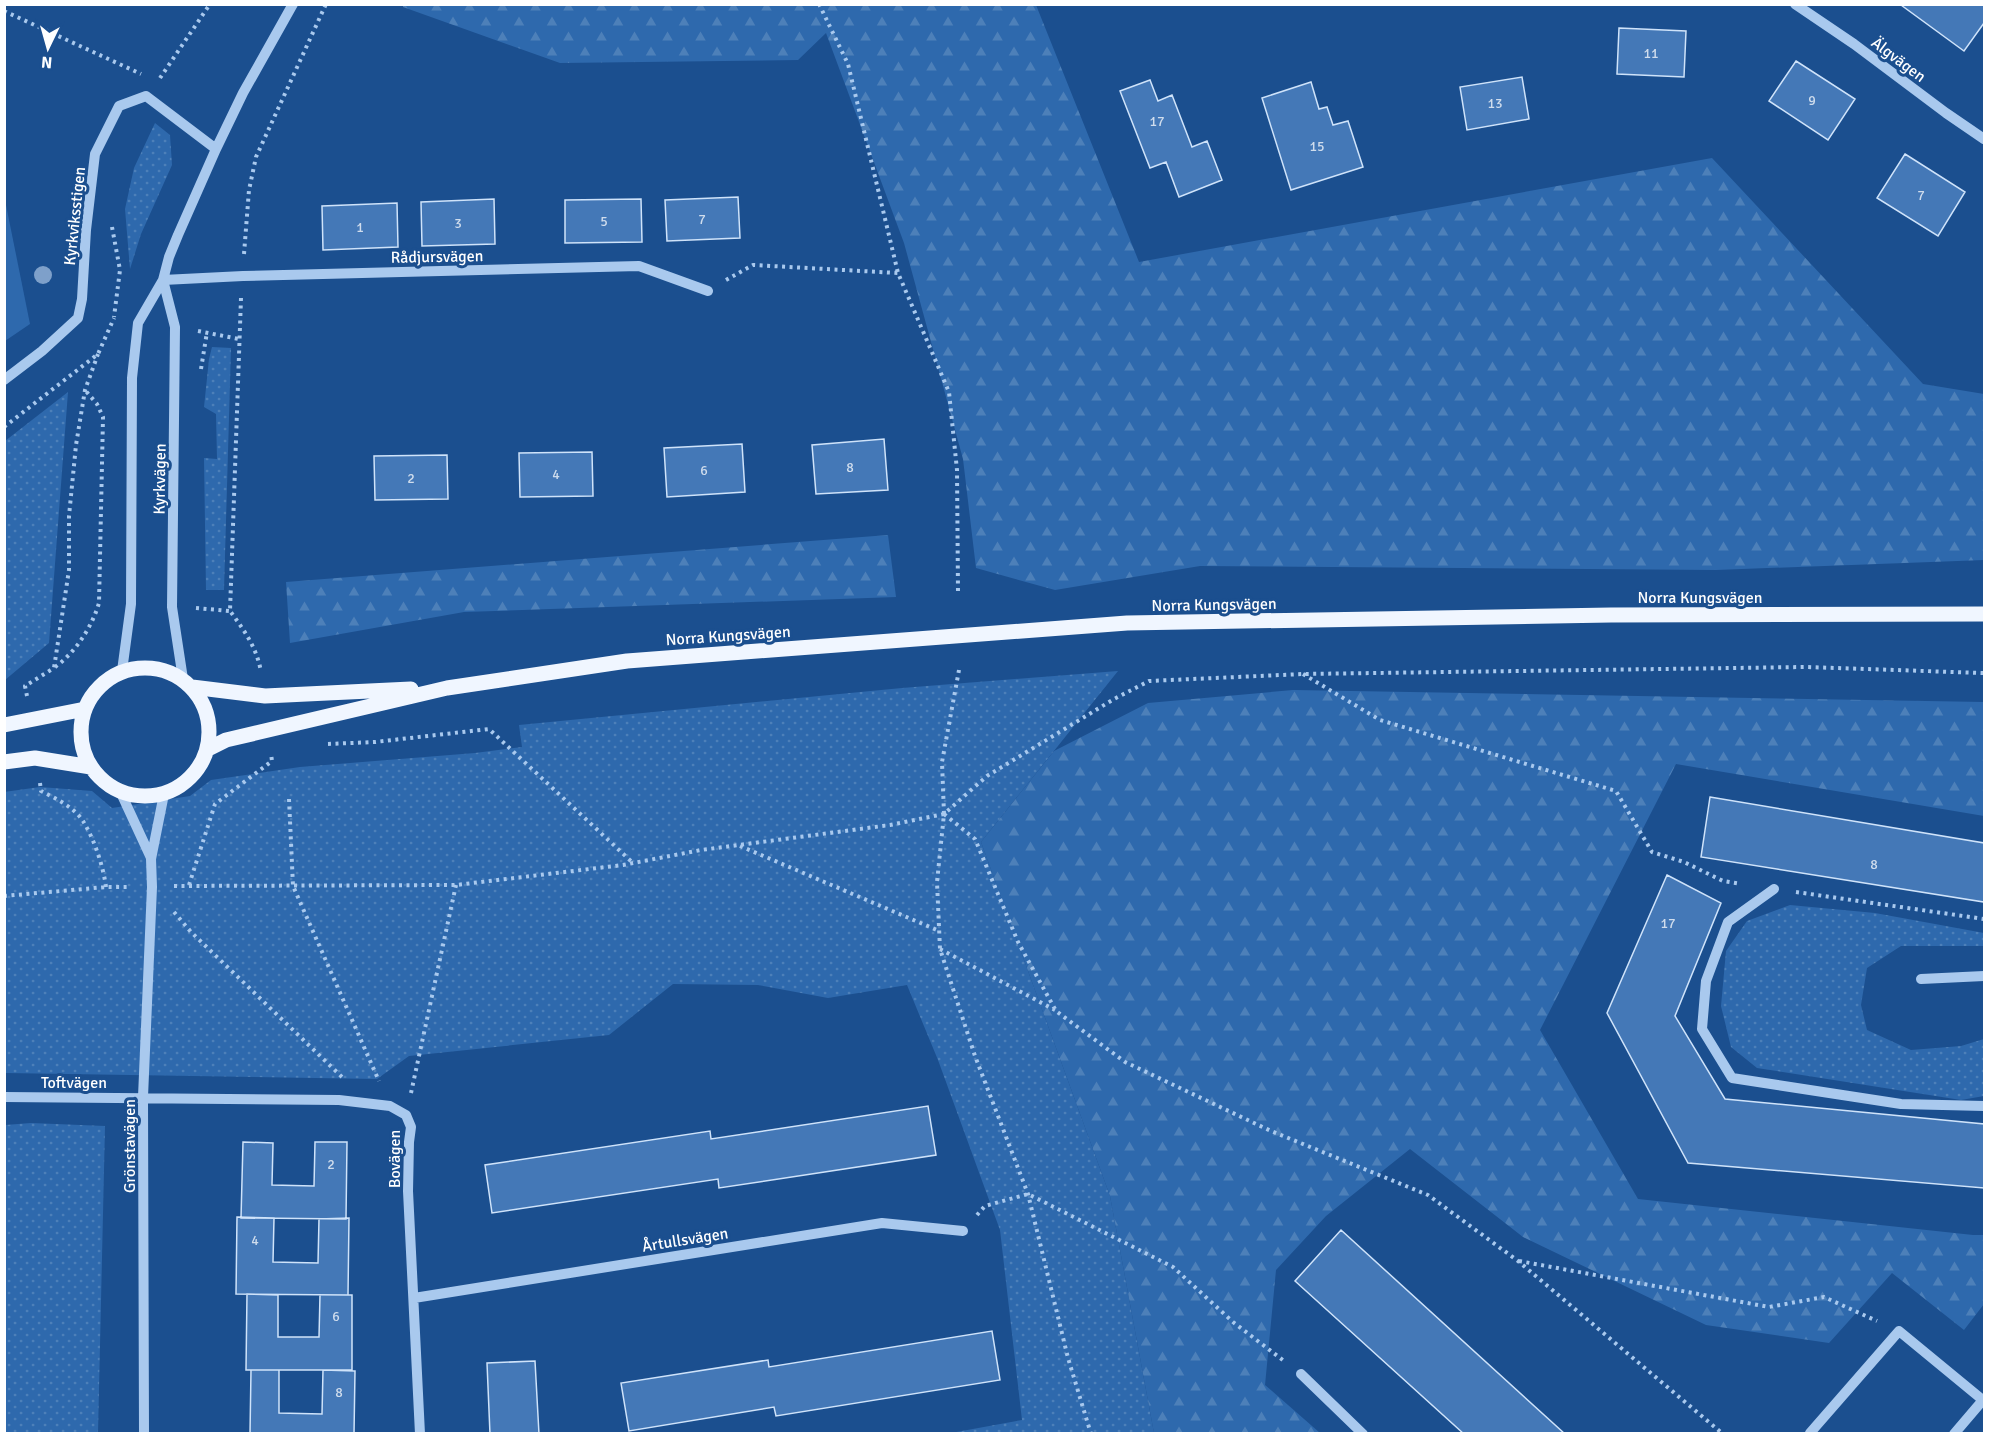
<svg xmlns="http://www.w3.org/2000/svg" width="1989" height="1438" font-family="Signika,sans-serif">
  <defs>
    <pattern id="grass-dots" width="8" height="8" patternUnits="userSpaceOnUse" patternTransform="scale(1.5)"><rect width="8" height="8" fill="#2e69ad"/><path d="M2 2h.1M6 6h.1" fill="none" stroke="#4d80b9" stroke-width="1.8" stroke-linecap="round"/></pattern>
    <pattern id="forest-firs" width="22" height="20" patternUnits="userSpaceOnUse" patternTransform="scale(1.5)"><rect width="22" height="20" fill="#2e69ad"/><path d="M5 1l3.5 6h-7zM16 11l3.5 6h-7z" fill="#4d80b9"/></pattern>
  </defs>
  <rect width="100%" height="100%" fill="#1b4f8f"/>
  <path fill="url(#grass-dots)" d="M 155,123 L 170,135 L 172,165 L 141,234 L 130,269 L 125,209 L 134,168 Z
    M 212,347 L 231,348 L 224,590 L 206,590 L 204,458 L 217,459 L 216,414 L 204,407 L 209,359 Z
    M 68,392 L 49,643 L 5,680 L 5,441 Z
    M 1118,671 L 981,842 L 1110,1196 L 1154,1433 L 951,1433 L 1022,1420 L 1000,1230 L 938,1060 L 907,985 L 828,998 L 758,985 L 673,984 L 609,1035 L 409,1056 L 377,1079 L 5,1073 L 4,792 L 40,787 L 92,791 L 112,808 L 190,796 L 211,780 L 300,767 L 475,753 L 522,747 L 519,725 L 902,688 Z
    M 1790,905 L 1875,913 L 1984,933 L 1984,946 L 1901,946 L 1867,968 L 1861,1005 L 1867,1030 L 1911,1050 L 1961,1046 L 1984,1039 L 1984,1096 L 1961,1100 L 1757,1068 L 1731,1047 L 1721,1006 L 1726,951 L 1747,921 Z
    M 31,1123 L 105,1126 L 98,1433 L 5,1433 L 5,1125 Z"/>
  <path fill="url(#forest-firs)" d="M 403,5 L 1036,5 L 1139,262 L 1712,158 L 1923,384 L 1984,394 L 1984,560 L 1716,570 L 1200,566 L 1055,590 L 976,568 L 963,459 L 904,243 L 826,33 L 798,60 L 560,63 L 403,7 Z
    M 888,535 L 896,597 L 464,612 L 290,643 L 286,582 Z
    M 1293,690 L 1984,702 L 1984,816 L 1676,764 L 1540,1030 L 1638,1199 L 1973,1235 L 1984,1235 L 1984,1304 L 1964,1330 L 1892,1273 L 1829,1343 L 1706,1325 L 1523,1237 L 1410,1149 L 1326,1216 L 1276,1270 L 1265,1385 L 1320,1433 L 1154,1433 L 1110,1196 L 981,842 L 1054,751 L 1148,703 Z"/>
  <path fill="#2e69ad" d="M 4,195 L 30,324 L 5,341 L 4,341 Z"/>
  <path fill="#4478b7" stroke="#cfe3fa" stroke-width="1.5" d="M 1984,4 L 1984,23 L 1964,51 L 1901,5 Z
    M 1619,28 L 1686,31 L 1684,77 L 1617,74 Z
    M 1796,61 L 1855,99 L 1828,140 L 1769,101 Z
    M 1522,77 L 1529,119 L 1467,130 L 1460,87 Z
    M 1150,80 L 1158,101 L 1172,95 L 1192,147 L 1207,141 L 1222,180 L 1179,197 L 1166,162 L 1150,168 L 1120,91 Z
    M 1311,82 L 1319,109 L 1327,107 L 1333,125 L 1348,121 L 1363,167 L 1291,190 L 1262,98 Z
    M 1905,154 L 1965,192 L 1938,236 L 1877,198 Z
    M 738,197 L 740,238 L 667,241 L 665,200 Z
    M 494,199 L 495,244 L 422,246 L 421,202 Z
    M 641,199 L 642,242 L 565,243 L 565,200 Z
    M 397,203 L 398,247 L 323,250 L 322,206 Z
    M 884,439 L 888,490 L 816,494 L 812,445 Z
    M 742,444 L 745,492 L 667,497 L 664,448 Z
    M 592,452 L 593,496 L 520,497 L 519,453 Z
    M 447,455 L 448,499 L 375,500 L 374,456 Z
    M 1710,797 L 1984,843 L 1984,902 L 1701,857 Z
    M 1667,875 L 1721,903 L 1675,1016 L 1725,1099 L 1984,1124 L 1984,1188 L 1688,1163 L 1607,1013 Z
    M 928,1106 L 936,1155 L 719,1188 L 718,1179 L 492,1213 L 485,1165 L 710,1131 L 711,1139 Z
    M 243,1142 L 273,1143 L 272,1185 L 314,1186 L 315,1142 L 347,1142 L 346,1219 L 241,1218 Z
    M 237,1217 L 274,1218 L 273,1262 L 318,1263 L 319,1219 L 349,1218 L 348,1295 L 236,1294 Z
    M 1341,1230 L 1565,1434 L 1464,1434 L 1295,1281 Z
    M 247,1294 L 278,1295 L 278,1337 L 319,1337 L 320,1295 L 352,1295 L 352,1370 L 246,1370 Z
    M 992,1331 L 1000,1380 L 776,1416 L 774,1407 L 629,1431 L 621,1383 L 768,1360 L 769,1367 Z
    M 535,1361 L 539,1434 L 490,1434 L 487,1363 Z
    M 251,1370 L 279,1370 L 279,1413 L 322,1414 L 323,1370 L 355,1371 L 354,1434 L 250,1434 Z"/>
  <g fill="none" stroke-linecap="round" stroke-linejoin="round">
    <path stroke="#a9c9ee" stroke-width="4" stroke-dasharray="3 4.5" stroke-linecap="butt" d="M 819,4 L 848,64 L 898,273 L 949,392 L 957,470 L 958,592
      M 4,11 L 141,74
      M 160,78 L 210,4
      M 112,227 L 120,270 L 114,317
      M 244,254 L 249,190 L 256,157 L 326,4
      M 726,280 L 753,265 L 898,273
      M 241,298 L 230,611 C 244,630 257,648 261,672
      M 198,331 L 239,339
      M 201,369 L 207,332
      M 4,427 L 98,354 L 114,318
      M 196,608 L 230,611
      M 55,667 C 75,653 92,627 99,603 L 103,417 L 97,404 L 85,390
      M 959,670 L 942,762 L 944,814 L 937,882 L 940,949 L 975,1056 L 1028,1194 L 1068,1358 L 1091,1434
      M 1303,674 L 1380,720 L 1616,791 L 1652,852 L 1684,862 L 1723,881 L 1741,884
      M 27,696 L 25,686 L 54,668 L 69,570 L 69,516 L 76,445 L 85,390 L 98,354
      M 328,744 L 375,742 L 489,729 L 633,863
      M 40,783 L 41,791 C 55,798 74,807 83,821 C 94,839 103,865 106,887
      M 289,799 L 293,886 L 379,1081
      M 944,814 L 975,839 L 1018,942 L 1056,1011 L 1125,1062 L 1271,1131 L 1428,1195 L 1518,1261 L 1723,1434
      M 740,846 L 937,930
      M 189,885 L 215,804 L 272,761 L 271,754
      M 174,886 L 456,885 L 623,865 L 701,850 L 890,825 L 944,814 L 987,776 L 1114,699 L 1149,681 L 1303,674 L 1805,667 L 1984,673
      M 1796,892 L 1984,919
      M 4,896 L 106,887 L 131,887
      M 174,912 L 191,932 L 342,1077
      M 940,949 L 1055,1010
      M 411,1093 L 456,885
      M 977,1215 L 985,1206 L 1028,1194 L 1173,1267 L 1233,1322 L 1284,1361
      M 1519,1261 L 1769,1307 L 1824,1297 L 1877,1321"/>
    <path stroke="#a9c9ee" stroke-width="10" d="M 1795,4 L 1854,44 L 1946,113 L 1984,139
      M 163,280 L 243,276 L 639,266 L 708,291
      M 163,280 L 175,327 L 172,607 L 183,679
      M 4,380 L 42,351 L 78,318 L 82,299 L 86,230 L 95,154 L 119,106 L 146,96 L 216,149
      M 122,671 L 131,604 L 132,378 L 138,323 L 163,280 L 169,257 L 178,235 L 216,149 L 243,93 L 293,4
      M 120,791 L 151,858
      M 1774,889 L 1728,922 L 1706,981 L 1702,1029 L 1732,1078 L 1901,1104 L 1984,1106
      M 1921,979 L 1984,976
      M 4,1097 L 339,1100 L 390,1106 L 406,1115 L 411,1127 L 409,1142 L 408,1191 L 420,1434
      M 414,1298 L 882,1223 L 963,1231
      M 1301,1374 L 1363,1434
      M 1810,1433 L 1899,1331 L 1984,1401
      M 144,1434 L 143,1097 L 152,887 L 151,859 L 164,794
      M 1954,1434 L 1983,1400"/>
    <path stroke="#f0f6ff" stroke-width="15" d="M81 732a64 64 0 1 1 128 0a64 64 0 1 1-128 0Z
      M 192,687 L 265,696 L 411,689
      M 4,725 L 85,709
      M 208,749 L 226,740 L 447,688 L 627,661 L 1127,623 L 1611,615 L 1984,614
      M 4,762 L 35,758 L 91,767"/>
  </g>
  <circle fill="#7ea0ca" cx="43" cy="275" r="9"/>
  <g text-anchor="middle" stroke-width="6" stroke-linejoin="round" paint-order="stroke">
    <g font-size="14" fill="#d0dded">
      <text x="1651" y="58">11</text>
      <text x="1812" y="105">9</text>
      <text x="1495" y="108">13</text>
      <text x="1157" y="126">17</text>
      <text x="1317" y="151">15</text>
      <text x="1921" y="200">7</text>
      <text x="702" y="224">7</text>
      <text x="604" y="226">5</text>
      <text x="458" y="228">3</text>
      <text x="360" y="232">1</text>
      <text x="850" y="472">8</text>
      <text x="704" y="475">6</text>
      <text x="556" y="479">4</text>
      <text x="411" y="483">2</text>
      <text x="1874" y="869">8</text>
      <text x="1668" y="928">17</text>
      <text x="331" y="1169">2</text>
      <text x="255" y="1245">4</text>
      <text x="336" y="1321">6</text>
      <text x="339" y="1397">8</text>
    </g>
    <g font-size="16" fill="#fff" stroke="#1b4f8f">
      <text transform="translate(1899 59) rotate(37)" y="6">Älgvägen</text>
      <text transform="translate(74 216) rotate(-84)" y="6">Kyrkviksstigen</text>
      <text transform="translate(437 256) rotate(-1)" y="6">Rådjursvägen</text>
      <text transform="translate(159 479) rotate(-89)" y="6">Kyrkvägen</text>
      <text x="1700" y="603">Norra Kungsvägen</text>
      <text transform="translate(1214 604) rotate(-1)" y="6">Norra Kungsvägen</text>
      <text transform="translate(728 635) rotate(-4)" y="6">Norra Kungsvägen</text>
      <text x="74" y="1088">Toftvägen</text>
      <text transform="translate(129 1146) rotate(-90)" y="6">Grönstavägen</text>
      <text transform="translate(394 1159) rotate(-90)" y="6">Bovägen</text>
      <text transform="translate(685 1239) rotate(-9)" y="6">Årtullsvägen</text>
    </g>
  </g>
  <rect width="1989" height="1438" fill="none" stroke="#ffffff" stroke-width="12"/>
  <g transform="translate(48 48) rotate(185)" stroke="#1b4f8f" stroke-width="4.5" paint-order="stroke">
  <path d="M0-4.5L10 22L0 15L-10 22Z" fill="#ffffff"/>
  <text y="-9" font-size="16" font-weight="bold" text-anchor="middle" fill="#ffffff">N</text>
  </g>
</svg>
